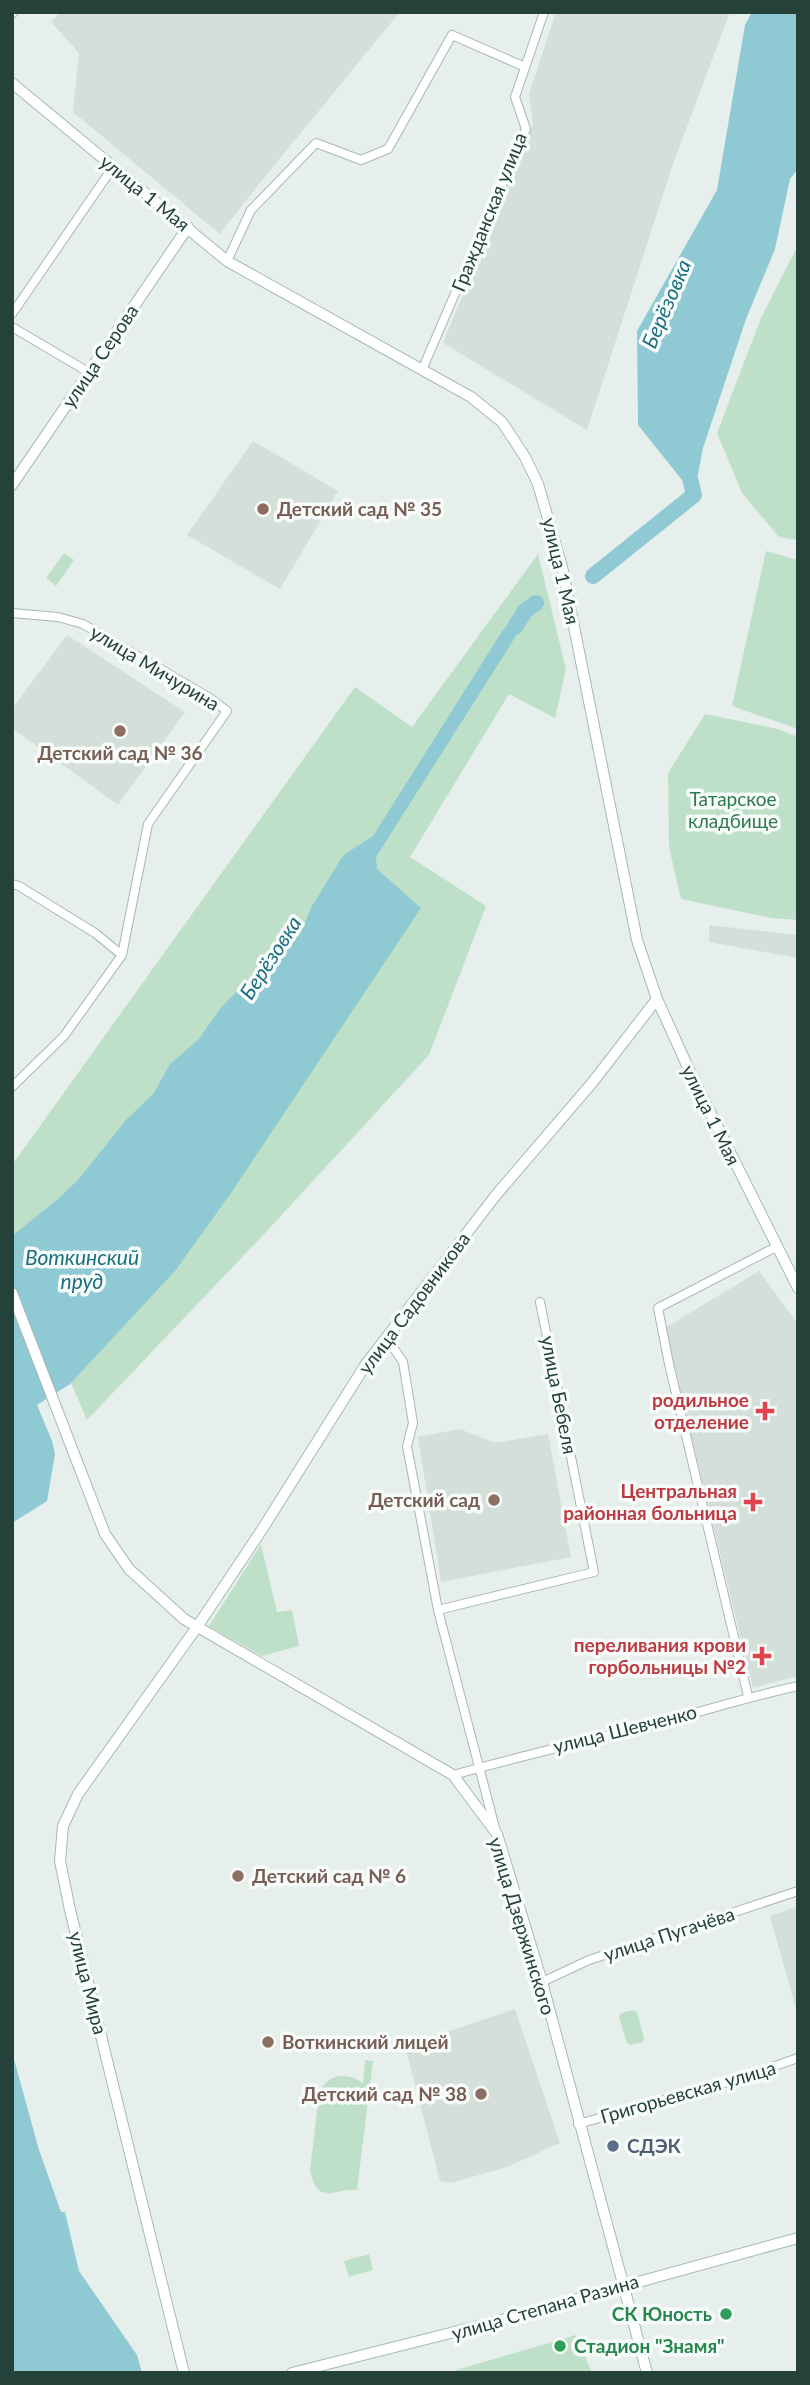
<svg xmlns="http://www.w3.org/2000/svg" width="810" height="2385" font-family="Lato,sans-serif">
  <rect width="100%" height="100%" fill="#e6efeb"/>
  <path fill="#d4dfda" d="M 60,12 L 399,12 L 399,13 L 255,189 L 220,234 L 73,112 L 79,53 L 51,22 Z
    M 556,12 L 730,12 L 673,164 L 587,430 L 443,343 L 533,124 L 529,94 Z
    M 253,441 L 338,491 L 280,589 L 187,535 Z
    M 67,635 L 185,712 L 118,805 L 12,728 L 12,709 Z
    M 709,925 L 798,935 L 798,958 L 709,942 Z
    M 759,1271 L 798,1324 L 798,1676 L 753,1688 L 665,1328 Z
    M 460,1429 L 495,1443 L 548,1434 L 571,1557 L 441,1582 L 418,1437 Z
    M 798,1906 L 798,2016 L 770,1916 Z
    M 515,2009 L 560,2143 L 507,2167 L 451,2183 L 440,2181 L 405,2046 Z"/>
  <path fill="#bfe0c8" d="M 798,245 L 798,540 L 779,537 L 742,493 L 717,433 L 761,318 Z
    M 766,551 L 798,560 L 798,729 L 732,706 Z
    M 64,553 L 74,560 L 56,586 L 46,578 Z
    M 538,554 L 566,669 L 555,718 L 509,694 L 410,857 L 486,906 L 429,1055 L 266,1232 L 87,1420 L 12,1247 L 12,1165 L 355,687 L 412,727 Z
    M 705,714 L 778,729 L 798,737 L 798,920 L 771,918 L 681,899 L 669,847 L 668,773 Z
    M 261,1544 L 277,1612 L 292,1610 L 299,1646 L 262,1656 L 209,1626 Z
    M 633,2010 L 637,2012 L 644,2038 L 643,2042 L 630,2045 L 627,2043 L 619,2017 L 621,2013 Z
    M 365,2060 L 373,2061 L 357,2190 C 336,2188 317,2207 310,2170 L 319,2094 C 327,2073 346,2072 363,2083 Z
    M 369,2254 L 373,2270 L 349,2277 L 344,2261 Z
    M 576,2335 L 592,2373 L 446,2373 Z"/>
  <path fill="#8ec9d4" d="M 752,12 L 798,12 L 798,169 L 790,179 L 775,249 L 746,319 L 703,448 L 694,495 L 638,425 L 637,331 L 717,190 L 745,25 Z
    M 520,607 L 525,611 L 528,617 L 376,857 L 377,869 L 421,908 L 231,1193 L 175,1271 L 70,1384 L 37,1405 L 52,1441 L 55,1454 L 47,1501 L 12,1523 L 12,1236 L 58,1199 L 78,1180 L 126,1120 L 154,1093 L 170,1064 L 198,1040 L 220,1009 L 255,972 L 264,974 L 276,969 L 281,956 L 300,934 L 312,906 L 341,859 L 345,854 L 373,836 L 501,633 Z
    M 12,2052 L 39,2150 L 61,2212 L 65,2212 L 79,2271 L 137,2355 L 142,2373 L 12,2373 Z"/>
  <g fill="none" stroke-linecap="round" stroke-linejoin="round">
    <path stroke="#8ec9d4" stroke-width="16" d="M 593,576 L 694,495 L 689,474
      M 515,627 L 525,611 L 536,603"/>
    <defs>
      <path id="minor" d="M 12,14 L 14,12
        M 227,261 L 251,210 L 316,143 L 361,160 L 388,149 L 452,35 L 525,67
        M 12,314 L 113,167
        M 12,327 L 90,373
        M 422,370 L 526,129 L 515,97 L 544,12
        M 12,613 L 58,617 L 83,624 L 210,698 L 227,711 L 148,824 L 122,955 L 64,1036 L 12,1087
        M 12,884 L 19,886 L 95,933 L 122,955
        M 386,1337 L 403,1362 L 413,1423 L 407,1446 L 438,1610 L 495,1828
        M 438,1610 L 594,1572 L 540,1302
        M 748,1696 L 669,1364 L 658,1308 L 776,1247
        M 453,1775 C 517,1757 582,1742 647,1726 C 697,1713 747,1697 798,1686
        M 542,1982 L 589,1960 L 798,1891
        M 578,2124 L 732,2081 L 798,2058"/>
      <path id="secondary" d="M 12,83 L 227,261 L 471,397 L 502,422 L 525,457 L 538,484 L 562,567 L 637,940 L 657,999 L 691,1074 L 798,1288
        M 12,485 L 188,227
        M 12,1293 L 105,1534 L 129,1569 L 184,1619 L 453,1775 L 497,1834 L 542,1982 L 647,2373
        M 184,2373 L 70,1910 L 60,1861 L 63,1826 L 78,1794 L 197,1627 L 263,1528 L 366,1364 L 496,1195 L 592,1083 L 657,999
        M 292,2373 L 486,2324 L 798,2238"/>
    </defs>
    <use href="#minor" stroke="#a8b8b2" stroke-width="10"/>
    <use href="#secondary" stroke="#a4bbb3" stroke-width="12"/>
    <use href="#minor" stroke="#fff" stroke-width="8"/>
    <use href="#secondary" stroke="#fff" stroke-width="10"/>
  </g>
  <g fill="#8d6e63" stroke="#f7fbf9" stroke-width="2.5">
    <circle cx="263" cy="509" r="7"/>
    <circle cx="120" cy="731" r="7"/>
    <circle cx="494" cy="1500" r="7"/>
    <circle cx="238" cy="1876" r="7"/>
    <circle cx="268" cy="2042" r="7"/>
    <circle cx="481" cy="2094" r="7"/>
  </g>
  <g fill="#e0444e" stroke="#f7fbf9" stroke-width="2.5">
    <path d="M761.5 1400.5h7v7h7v7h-7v7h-7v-7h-7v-7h7z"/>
    <path d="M749.5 1491.5h7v7h7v7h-7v7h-7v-7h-7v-7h7z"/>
    <path d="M758.5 1645.5h7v7h7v7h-7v7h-7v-7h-7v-7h7z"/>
  </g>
  <circle fill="#5c6f8a" stroke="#f7fbf9" stroke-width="2.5" cx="613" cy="2146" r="7"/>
  <g fill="#2e9e5b" stroke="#f7fbf9" stroke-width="2.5">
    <circle cx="726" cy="2314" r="7"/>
    <circle cx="560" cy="2346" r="7"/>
  </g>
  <g text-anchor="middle" stroke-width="7" stroke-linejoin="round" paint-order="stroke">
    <g font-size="19" fill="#24423a" stroke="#f7fbf9">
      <text transform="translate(145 193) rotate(39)" y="7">улица 1 Мая</text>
      <text transform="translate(489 212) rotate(-68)" y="7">Гражданская улица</text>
      <text transform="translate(100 356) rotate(-56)" y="7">улица Серова</text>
      <text transform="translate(561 571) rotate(77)" y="7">улица 1 Мая</text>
      <text transform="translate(155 668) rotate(31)" y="7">улица Мичурина</text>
      <text transform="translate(711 1115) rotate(64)" y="7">улица 1 Мая</text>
      <text transform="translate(414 1303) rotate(-53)" y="7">улица Садовникова</text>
      <text transform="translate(559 1395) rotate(79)" y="7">улица Бебеля</text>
      <text transform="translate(625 1729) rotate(-14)" y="7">улица Шевченко</text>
      <text transform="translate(522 1926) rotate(73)" y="7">улица Дзержинского</text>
      <text transform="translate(669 1934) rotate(-18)" y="7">улица Пугачёва</text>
      <text transform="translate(88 1983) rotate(76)" y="7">улица Мира</text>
      <text transform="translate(688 2092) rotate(-16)" y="7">Григорьевская улица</text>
      <text transform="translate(545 2307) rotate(-16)" y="7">улица Степана Разина</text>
    </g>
    <g font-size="19" font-weight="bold" fill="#785e54" stroke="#f7fbf9" text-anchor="start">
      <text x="277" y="516">Детский сад № 35</text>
      <text x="120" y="760" text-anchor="middle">Детский сад № 36</text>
      <text x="480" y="1507" text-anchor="end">Детский сад</text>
      <text x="252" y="1883">Детский сад № 6</text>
      <text x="282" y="2049">Воткинский лицей</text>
      <text x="467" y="2101" text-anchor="end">Детский сад № 38</text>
    </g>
    <g font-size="19" fill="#2d7a4b" stroke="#f7fbf9">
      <text x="733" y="806">Татарское<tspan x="733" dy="22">кладбище</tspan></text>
    </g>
    <g font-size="19" font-weight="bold" fill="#be3a42" stroke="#f7fbf9" text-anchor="end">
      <text x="749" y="1407">родильное<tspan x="749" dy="22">отделение</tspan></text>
      <text x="737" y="1498">Центральная<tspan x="737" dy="22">районная больница</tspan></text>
      <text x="746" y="1652">переливания крови<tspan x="746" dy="22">горбольницы №2</tspan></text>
    </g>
    <g font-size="19" font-weight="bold" fill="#4e5e75" stroke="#f7fbf9" text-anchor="start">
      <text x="627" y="2153">СДЭК</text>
    </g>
    <g font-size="19" font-weight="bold" fill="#27864d" stroke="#f7fbf9" text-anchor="end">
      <text x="712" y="2321">СК Юность</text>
      <text x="574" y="2353" text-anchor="start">Стадион "Знамя"</text>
    </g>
    <g font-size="21" font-style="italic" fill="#1c6f80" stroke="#f7fbf9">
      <text transform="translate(667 304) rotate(-67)" y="7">Берёзовка</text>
      <text transform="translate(271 958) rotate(-57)" y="7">Берёзовка</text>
      <text x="82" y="1265">Воткинский<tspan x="82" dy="24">пруд</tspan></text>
    </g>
  </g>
  <rect width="810" height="2385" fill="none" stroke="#24423a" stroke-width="28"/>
</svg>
